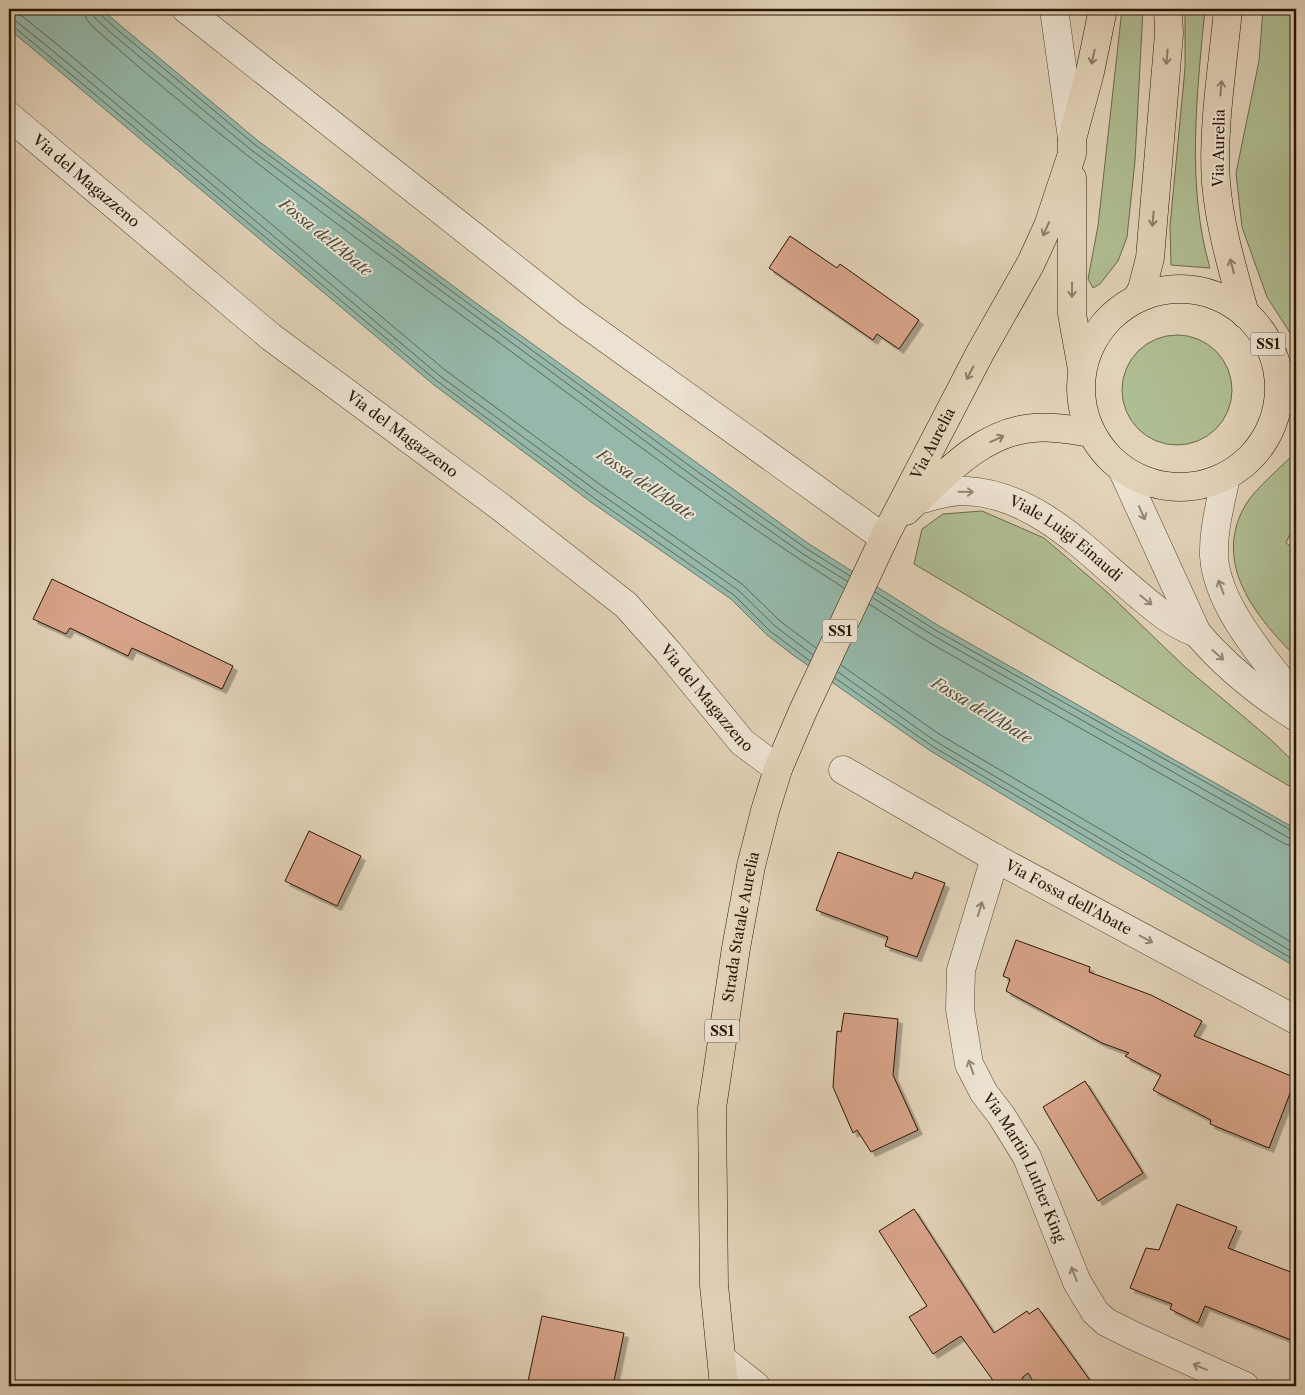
<svg xmlns="http://www.w3.org/2000/svg" width="1305" height="1395" font-family="'Libre Caslon Text',serif">
  <defs>
    <filter id="shadow"><feDropShadow dx="4.5" dy="4.5" stdDeviation="0" flood-color="#0004"/></filter>
  </defs>
  <rect width="100%" height="100%" fill="#e2d2b8"/>
  <filter id="stains"><feTurbulence type="fractalNoise" baseFrequency=".004" numOctaves="4"/><feColorMatrix values="0 0 0 0 .2 0 0 0 0 .09 0 0 0 0 .02 0 0 0 .5 -.17"/></filter>
  <radialGradient id="worn" r=".72"><stop offset=".6" stop-color="#630" stop-opacity="0"/><stop offset="1" stop-color="#630" stop-opacity=".3"/></radialGradient>
  <path fill="#afbd92" stroke="#6c6a4a" d="M 1122,9 L 1143,9 L 1135,161 L 1127,237 L 1118,261 L 1100,284 L 1093,288 L 1088,279 L 1098,226 Z
    M 1185,9 L 1205,9 C 1197,93 1186,186 1210,268 L 1171,265 L 1170,226 L 1185,68 Z
    M 1263,9 L 1296,9 L 1296,350 L 1294,339 L 1267,297 L 1242,227 L 1236,173 L 1259,61 Z
    M1122 390a55 55 0 1 1 110 0a55 55 0 1 1-110 0Z
    M 1296,452 L 1296,521 L 1286,543 L 1296,550 L 1296,657 C 1256,617 1211,563 1246,504 C 1256,488 1282,466 1296,452 Z
    M 982,511 L 1044,538 L 1107,592 L 1185,667 L 1270,739 L 1296,764 L 1296,790 L 914,564 L 922,529 L 943,514 Z"/>
  <path fill="#95b8aa" stroke="#697867" d="M 9,9 L 101,9 L 257,140 L 476,303 L 809,544 L 939,626 L 1296,829 L 1296,967 L 1103,855 L 929,750 L 793,655 L 767,635 L 731,599 L 591,502 L 434,385 L 9,29 Z"/>
  <g fill="none" stroke-linecap="round" stroke-linejoin="round">
    <path stroke="#5e6856" stroke-width="1" d="M 85,9 L 86,18 L 91,25 C 221,142 364,244 505,347 C 617,429 727,514 844,588
      M 92,9 L 95,18 L 110,32 L 250,149 L 470,312 L 694,477 L 803,554 L 847,581
      M 98,9 L 100,14 L 114,27 L 254,144 L 473,307 L 698,472 L 807,549 L 850,576
      M 9,12 L 22,16 L 58,45 L 445,370 L 602,486 L 742,584 L 780,621 L 816,648
      M 9,20 L 17,22 L 53,51 L 440,376 L 598,492 L 738,590 L 775,626 L 813,655
      M 9,26 L 14,27 L 49,56 L 437,381 L 594,498 L 734,595 L 770,631 L 810,661
      M 875,592 L 937,631 L 1296,833
      M 873,598 L 934,636 L 1289,838 L 1296,839
      M 869,604 L 930,643 L 1285,844 L 1296,847
      M 841,665 L 939,734 L 1296,945
      M 838,672 L 935,741 L 1296,954
      M 835,678 L 932,746 L 1296,961"/>
  </g>
  <path fill="#d8a38a" stroke="#281702" filter="url(#shadow)" d="M 790,236 L 837,268 L 840,264 L 919,320 L 899,349 L 877,334 L 873,340 L 769,268 Z
    M 52,579 L 233,666 L 222,689 L 132,648 L 128,656 L 70,628 L 66,634 L 33,619 Z
    M 309,831 L 361,856 L 337,906 L 285,881 Z
    M 838,852 L 912,879 L 915,872 L 945,883 L 917,957 L 885,946 L 888,937 L 816,910 Z
    M 1016,940 L 1090,967 L 1089,972 L 1151,995 L 1202,1021 L 1194,1036 L 1296,1078 L 1269,1148 L 1210,1124 L 1211,1120 L 1153,1090 L 1161,1075 L 1125,1056 L 1129,1053 L 1102,1043 L 1006,991 L 1010,979 L 1003,976 Z
    M 844,1013 L 898,1019 L 893,1075 L 918,1130 L 871,1152 L 857,1130 L 853,1133 L 833,1087 L 837,1031 L 841,1032 Z
    M 1085,1081 L 1143,1173 L 1098,1201 L 1043,1107 Z
    M 1177,1204 L 1237,1227 L 1228,1248 L 1296,1274 L 1296,1342 L 1205,1306 L 1198,1323 L 1170,1309 L 1172,1304 L 1130,1288 L 1146,1248 L 1159,1250 Z
    M 914,1209 L 994,1333 L 1027,1311 L 1029,1314 L 1038,1308 L 1094,1386 L 1036,1386 L 1028,1373 L 1022,1378 L 1027,1386 L 997,1386 L 961,1336 L 933,1354 L 909,1317 L 927,1306 L 879,1231 Z
    M 542,1316 L 624,1333 L 613,1386 L 527,1386 Z"/>
  <g fill="none" stroke-linecap="round" stroke-linejoin="round">
    <defs>
      <g id="minor">
        <path d="M 186,9 L 572,314 L 884,538"/>
        <path d="M 1054,9 L 1072,138"/>
        <path id="s1" d="M 9,116 L 271,337 L 502,508 L 626,605 L 668,652 L 742,742 L 778,769"/>
        <path id="s2" d="M 843,770 L 995,858 L 1296,1020"/>
        <path id="s3" d="M 995,858 L 961,970 L 960,1009 L 969,1064 L 984,1093 L 1001,1115 L 1027,1157 L 1077,1282 L 1095,1312 L 1106,1322 L 1134,1336 L 1245,1386"/>
      </g>
      <g id="tertiary">
        <path d="M 1122,469 L 1197,633 C 1225,666 1260,694 1296,717"/>
        <path d="M 1226,476 C 1221,502 1213,529 1214,556 C 1217,607 1266,660 1296,700"/>
        <path id="s4" d="M 918,500 C 934,496 950,490 967,491 C 1038,495 1088,553 1140,596 C 1158,611 1174,625 1197,633"/>
        <path d="M 722,1359 L 756,1386"/>
      </g>
      <g id="primary">
        <path d="M 1228,9 C 1223,65 1212,128 1216,183 C 1220,228 1233,271 1245,314"/>
        <path d="M 1072,178 L 1072,314 L 1082,369"/>
        <circle cx="1180" cy="388" r="99"/>
        <path d="M 1137,298 L 1142,289 L 1150,258 L 1169,34 L 1168,9"/>
        <path d="M 906,511 C 942,477 981,432 1033,428 C 1053,426 1072,430 1091,433"/>
        <path id="s5" d="M 724,1386 L 714,1285 L 712,1108 L 736,948 L 751,866 L 765,811 L 778,769 L 802,713 L 884,538 L 980,353 L 1031,263 L 1048,226 L 1072,154 L 1072,139 L 1090,72 L 1103,9"/>
      </g>
    </defs>
    <use href="#minor" stroke="#564630" stroke-width="29"/>
    <use href="#tertiary" stroke="#564630" stroke-width="29"/>
    <use href="#primary" stroke="#281702" stroke-width="29"/>
    <use href="#minor" stroke="#ece2d1" stroke-width="28"/>
    <use href="#tertiary" stroke="#ece2d1" stroke-width="28"/>
    <use href="#primary" stroke="#e2d2b8" stroke-width="28"/>
  </g>
  <defs><path id="oneway-shaft" d="M-6 0H5M1.5-3L5.5 0L1.5 3" fill="none" stroke-width="1.6" stroke-linecap="round" stroke-linejoin="round" transform="scale(1.25)"/></defs>
  <g stroke="#8e7e66">
    <use href="#oneway-shaft" transform="translate(1093 57) rotate(103)"/>
    <use href="#oneway-shaft" transform="translate(1167 57) rotate(95)"/>
    <use href="#oneway-shaft" transform="translate(1221 88) rotate(-85)"/>
    <use href="#oneway-shaft" transform="translate(1153 219) rotate(95)"/>
    <use href="#oneway-shaft" transform="translate(1046 229) rotate(114)"/>
    <use href="#oneway-shaft" transform="translate(1232 266) rotate(-105)"/>
    <use href="#oneway-shaft" transform="translate(1072 290) rotate(90)"/>
    <use href="#oneway-shaft" transform="translate(970 373) rotate(117)"/>
    <use href="#oneway-shaft" transform="translate(997 439) rotate(-25)"/>
  </g>
  <g stroke="#948774">
    <use href="#oneway-shaft" transform="translate(966 492) rotate(1)"/>
    <use href="#oneway-shaft" transform="translate(1142 513) rotate(66)"/>
    <use href="#oneway-shaft" transform="translate(1221 587) rotate(-111)"/>
    <use href="#oneway-shaft" transform="translate(1146 600) rotate(39)"/>
    <use href="#oneway-shaft" transform="translate(1218 655) rotate(41)"/>
    <use href="#oneway-shaft" transform="translate(980 909) rotate(-73)"/>
    <use href="#oneway-shaft" transform="translate(1146 939) rotate(28)"/>
    <use href="#oneway-shaft" transform="translate(971 1067) rotate(-109)"/>
    <use href="#oneway-shaft" transform="translate(1074 1274) rotate(-111)"/>
    <use href="#oneway-shaft" transform="translate(1200 1367) rotate(-157)"/>
  </g>
  <g text-anchor="middle" stroke-width="4" stroke-linejoin="round" paint-order="stroke">
    <g fill="#ece2d1" stroke="#635440" stroke-width="1">
      <rect x="1250.5" y="332.5" width="35" height="23" rx="4"/>
      <rect x="822.5" y="619.5" width="35" height="23" rx="4"/>
      <rect x="704.5" y="1019.5" width="35" height="23" rx="4"/>
    </g>
    <g font-size="14" font-weight="bold" fill="#281702">
      <text x="1268" y="349">SS1</text>
      <text x="840" y="636">SS1</text>
      <text x="722" y="1036">SS1</text>
    </g>
    <g font-size="15" fill="#281702" stroke="#ece2d1">
      <text transform="translate(1219 148) rotate(-89)" y="5">Via Aurelia</text>
      <text dy="5" stroke="none"><textPath href="#s1" startOffset="101">Via del Magazzeno</textPath></text>
      <text dy="5" stroke="none"><textPath href="#s1" startOffset="506">Via del Magazzeno</textPath></text>
      <text dy="5" stroke="none"><textPath href="#s5" startOffset="985">Via Aurelia</textPath></text>
      <text dy="5" stroke="none"><textPath href="#s4" startOffset="162">Viale Luigi Einaudi</textPath></text>
      <text dy="5" stroke="none"><textPath href="#s1" startOffset="911">Via del Magazzeno</textPath></text>
      <text dy="5" stroke="none"><textPath href="#s2" startOffset="259">Via Fossa dell'Abate</textPath></text>
      <text dy="5" stroke="none"><textPath href="#s5" startOffset="462">Strada Statale Aurelia</textPath></text>
      <text dy="5" stroke="none"><textPath href="#s3" startOffset="330">Via Martin Luther King</textPath></text>
    </g>
    <g font-size="16" font-style="italic" fill="#4e4f3d" stroke="#ece2d1">
      <text transform="translate(326 237) rotate(39)" y="6">Fossa dell'Abate</text>
      <text transform="translate(646 484) rotate(34)" y="6">Fossa dell'Abate</text>
      <text transform="translate(982 710) rotate(31)" y="6">Fossa dell'Abate</text>
    </g>
  </g>
  <rect width="1305" height="1395" fill="none" stroke="#e2d2b8" stroke-width="30"/>
  <rect x="10" y="10" width="1285" height="1375" fill="none" stroke="#281702" stroke-width="2.5"/>
  <rect x="15" y="15" width="1275" height="1365" fill="none" stroke="#281702"/>
  <rect width="100%" height="100%" filter="url(#stains)"/>
  <rect width="100%" height="100%" fill="url(#worn)"/>
</svg>
